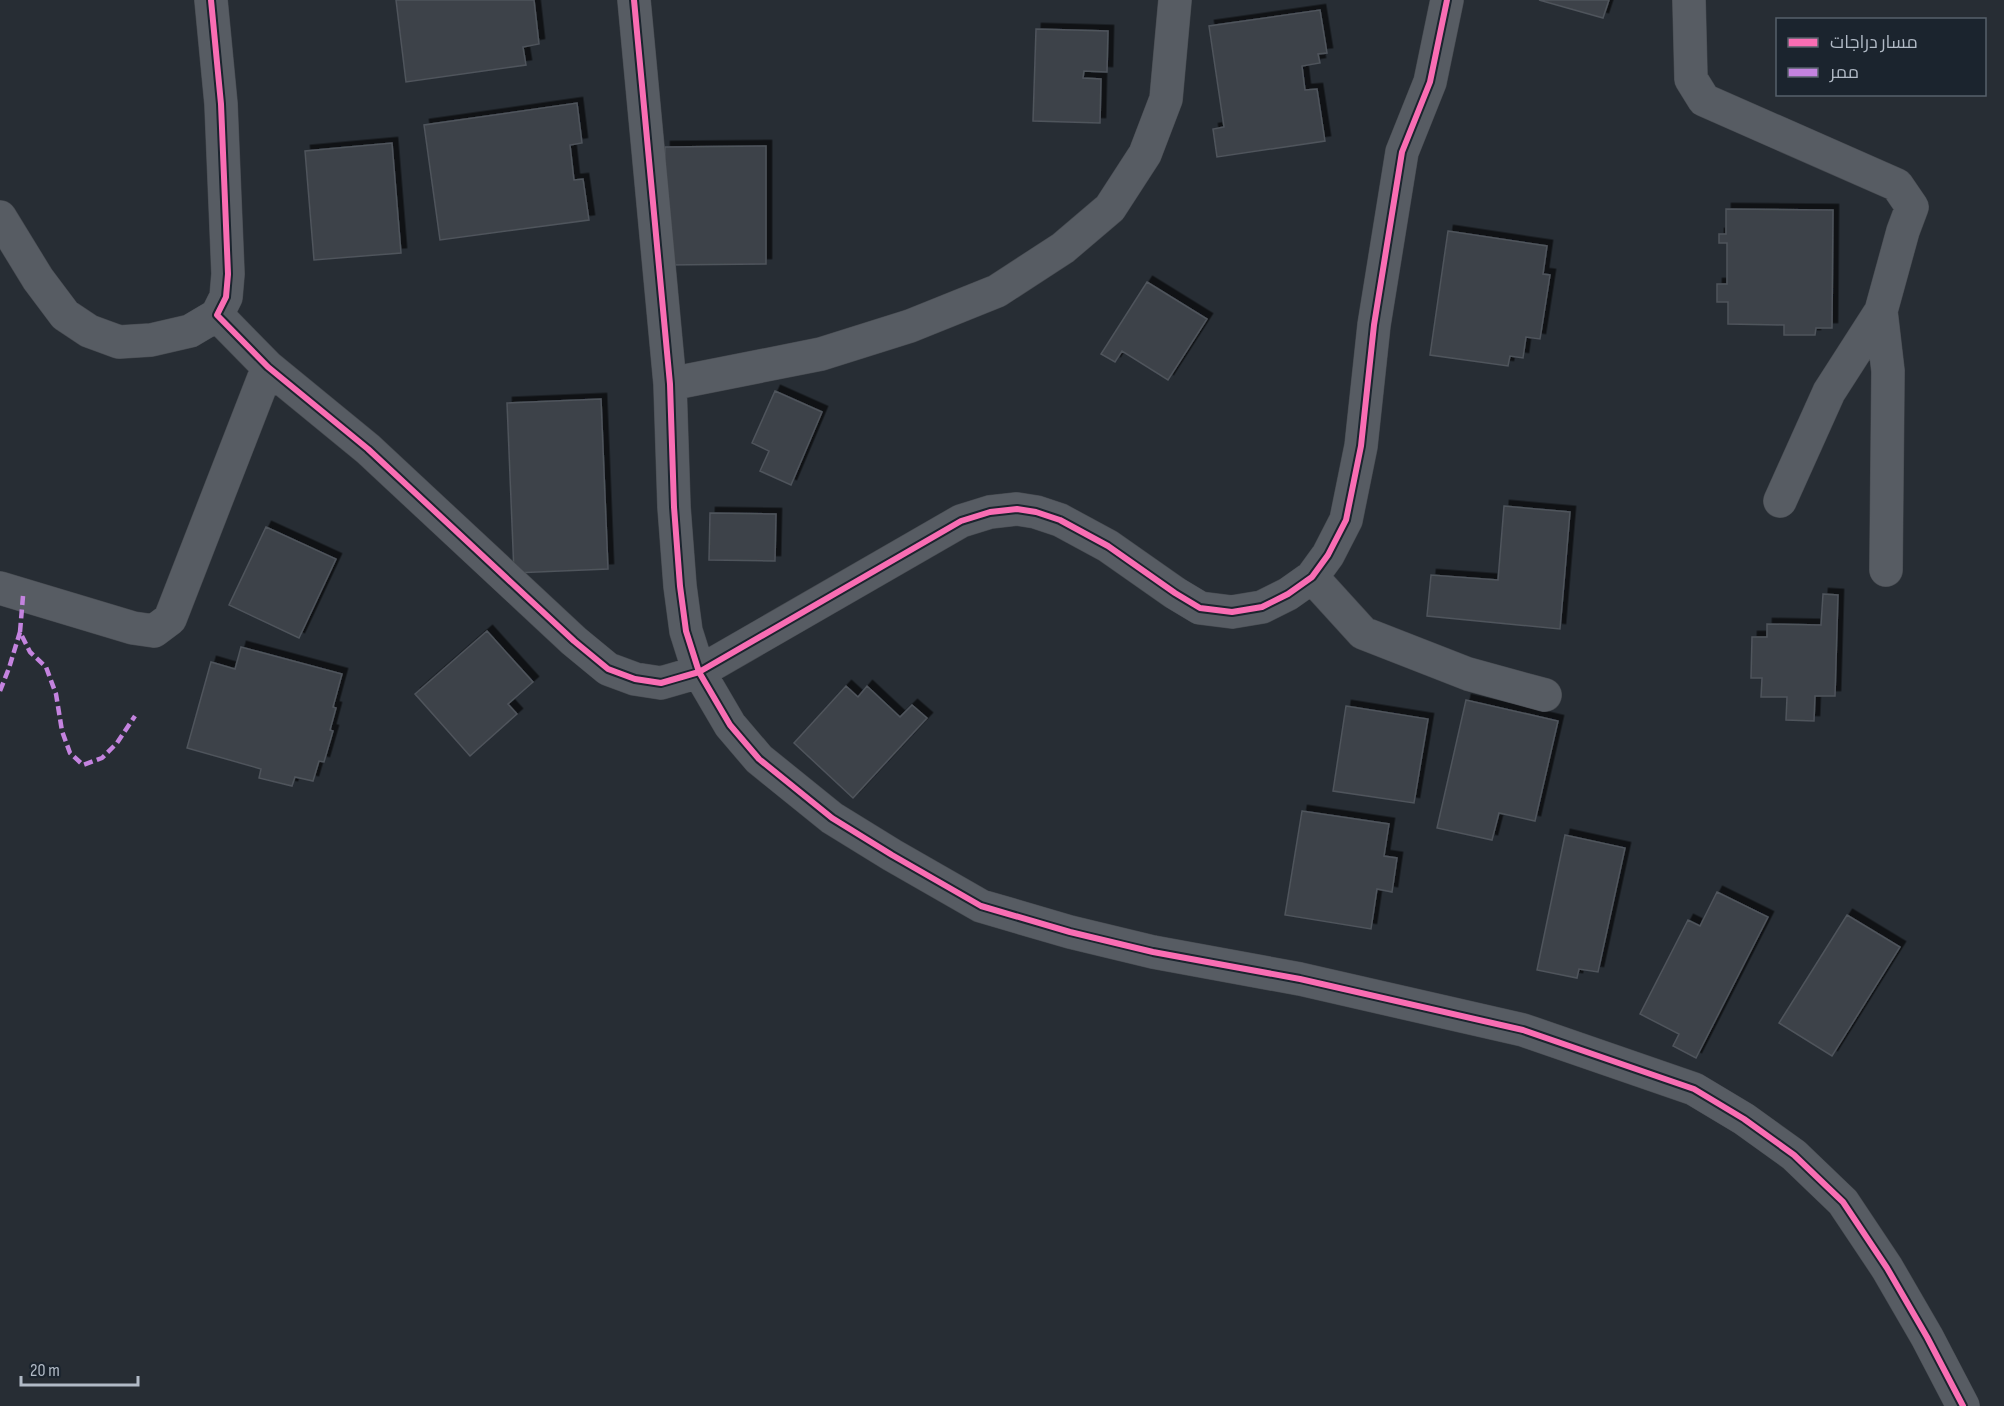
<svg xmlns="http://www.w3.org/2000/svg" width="2004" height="1406" font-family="'Sofia Sans Condensed',Cairo,sans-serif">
  <defs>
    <filter id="shadow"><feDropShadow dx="5.5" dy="-5.5" stdDeviation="0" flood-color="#0009"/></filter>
  </defs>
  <rect width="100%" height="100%" fill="#272d34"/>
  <path fill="#3e4349" stroke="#4f545c" stroke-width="1.5" filter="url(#shadow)" d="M 396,0 L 534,0 L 539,44 L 523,47 L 526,65 L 406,82 Z
    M 1539,0 L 1609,0 L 1603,18 Z
    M 1320,10 L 1327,53 L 1318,54 L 1320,63 L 1302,66 L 1305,90 L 1317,89 L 1325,141 L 1217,157 L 1213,129 L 1224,127 L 1209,26 Z
    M 1036,29 L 1108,31 L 1107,72 L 1084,71 L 1083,78 L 1101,79 L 1100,123 L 1033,121 Z
    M 577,103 L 582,143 L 570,145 L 574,180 L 583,179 L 589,220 L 440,240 L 424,125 Z
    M 392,143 L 401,253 L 314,260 L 305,151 Z
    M 766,146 L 766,264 L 665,265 L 665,147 Z
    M 1726,209 L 1833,210 L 1832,328 L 1816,328 L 1815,335 L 1784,335 L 1784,325 L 1728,324 L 1728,302 L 1717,302 L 1717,284 L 1727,284 L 1727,243 L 1719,243 L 1719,234 L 1726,234 Z
    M 1448,231 L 1547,246 L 1543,274 L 1550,275 L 1540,339 L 1526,337 L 1523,358 L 1510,356 L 1508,366 L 1430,355 Z
    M 1147,282 L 1207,319 L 1168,380 L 1122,351 L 1115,362 L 1101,354 Z
    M 775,391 L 822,412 L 791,485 L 760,471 L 769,451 L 752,443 Z
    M 601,399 L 608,569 L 514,573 L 507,403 Z
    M 1504,506 L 1570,512 L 1560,629 L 1427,616 L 1431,575 L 1498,580 Z
    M 710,513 L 776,514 L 775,561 L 709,560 Z
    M 266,527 L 336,559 L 299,638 L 229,605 Z
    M 1823,594 L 1838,595 L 1835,696 L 1815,696 L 1814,721 L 1786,720 L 1787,697 L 1761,697 L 1762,678 L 1751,678 L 1752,637 L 1767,637 L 1767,624 L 1821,625 Z
    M 487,631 L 533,682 L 508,704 L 517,714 L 470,756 L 415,694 Z
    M 241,647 L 342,674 L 333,707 L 336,708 L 330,730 L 333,731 L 324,762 L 319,761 L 313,781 L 295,777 L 292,786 L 259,778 L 261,769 L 187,748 L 211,662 L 235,669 Z
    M 846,686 L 858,697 L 867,686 L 900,717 L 912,705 L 927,718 L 853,798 L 794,743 Z
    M 1466,700 L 1558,721 L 1535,821 L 1499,813 L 1492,840 L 1437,828 Z
    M 1346,706 L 1428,719 L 1414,803 L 1333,791 Z
    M 1302,811 L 1389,824 L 1384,856 L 1397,858 L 1392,892 L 1377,889 L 1371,929 L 1285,915 Z
    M 1565,835 L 1625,848 L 1598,972 L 1579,969 L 1577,978 L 1537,970 Z
    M 1717,892 L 1768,917 L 1696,1058 L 1673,1046 L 1679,1034 L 1640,1014 L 1688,920 L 1700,926 Z
    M 1847,915 L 1900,947 L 1832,1056 L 1779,1023 Z"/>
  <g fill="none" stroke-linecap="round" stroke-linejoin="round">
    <defs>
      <path id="minor" d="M 211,0 L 221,104 L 228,274 L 226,297 L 217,315 L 268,367 L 368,449 L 574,641 L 608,669 L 635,679 L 661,683 L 699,672 L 961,521 L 990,512 L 1017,509 L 1036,512 L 1060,520 L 1108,546 L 1175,593 L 1200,608 L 1232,612 L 1262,607 L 1288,594 L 1312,577 L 1328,555 L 1346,520 L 1361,446 L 1374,325 L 1402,152 L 1430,82 L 1447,0
        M 634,0 L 670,384 L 674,507 L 680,586 L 686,631 L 699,672 L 730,725 L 759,759 L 832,818 L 892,855 L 981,906 L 1070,932 L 1153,952 L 1300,979 L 1523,1030 L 1694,1089 L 1744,1119 L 1794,1155 L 1843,1202 L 1887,1268 L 1927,1337 L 1963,1406
        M 1689,0 L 1691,79 L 1704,100 L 1897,185 L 1912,207 L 1903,231 L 1881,311 L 1888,371 L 1886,570
        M 0,217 L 38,279 L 65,315 L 89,331 L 119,342 L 151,340 L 190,331 L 217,315
        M 670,384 L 821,354 L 910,326 L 997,291 L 1063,248 L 1110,208 L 1145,154 L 1166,99 L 1175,0
        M 1780,501 L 1829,392 L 1881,311
        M 1312,577 L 1363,633 L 1468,674 L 1545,695
        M 0,588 L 133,628 L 154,631 L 170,619 L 268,367"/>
    </defs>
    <use href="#minor" stroke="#45494f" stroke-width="34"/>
    <use href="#minor" stroke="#575c63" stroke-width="33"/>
    <path stroke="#c483df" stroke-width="4.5" stroke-dasharray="9 4.5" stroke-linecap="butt" d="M 23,596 L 20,632 L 30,652 L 46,667 L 56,694 L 62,731 L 70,753 L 83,765 L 102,758 L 117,743 L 135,716
      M 0,691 L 9,668 L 20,632"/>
    <defs>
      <path id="cycleway" d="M 211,0 L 221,104 L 228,274 L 226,297 L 217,315 L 268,367 L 368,449 L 574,641 L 608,669 L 635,679 L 661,683 L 699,672 L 961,521 L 990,512 L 1017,509 L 1036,512 L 1060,520 L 1108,546 L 1175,593 L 1200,608 L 1232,612 L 1262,607 L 1288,594 L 1312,577 L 1328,555 L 1346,520 L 1361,446 L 1374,325 L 1402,152 L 1430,82 L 1447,0
        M 634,0 L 670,384 L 674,507 L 680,586 L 686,631 L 699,672 L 730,725 L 759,759 L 832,818 L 892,855 L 981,906 L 1070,932 L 1153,952 L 1300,979 L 1523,1030 L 1694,1089 L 1744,1119 L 1794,1155 L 1843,1202 L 1887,1268 L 1927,1337 L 1963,1406"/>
    </defs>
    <use href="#cycleway" stroke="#1b242e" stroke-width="10"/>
    <use href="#cycleway" stroke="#f96db3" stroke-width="6"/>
  </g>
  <rect x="1776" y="18" width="210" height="78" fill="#1b242e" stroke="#57606b" stroke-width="1.5"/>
  <rect x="1788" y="38" width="30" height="9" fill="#f96db3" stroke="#57606b" stroke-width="1.5"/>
  <text x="1830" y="48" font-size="18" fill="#b1bac6">مسار دراجات</text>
  <rect x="1788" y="68" width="30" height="9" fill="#c483df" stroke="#57606b" stroke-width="1.5"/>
  <text x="1830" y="78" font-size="18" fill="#b1bac6">ممر</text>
  <path d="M21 1376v9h117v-9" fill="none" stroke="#b1bac6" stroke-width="3"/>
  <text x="30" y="1376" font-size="18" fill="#b1bac6" stroke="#1b242e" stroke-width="4.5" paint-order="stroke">20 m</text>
</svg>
